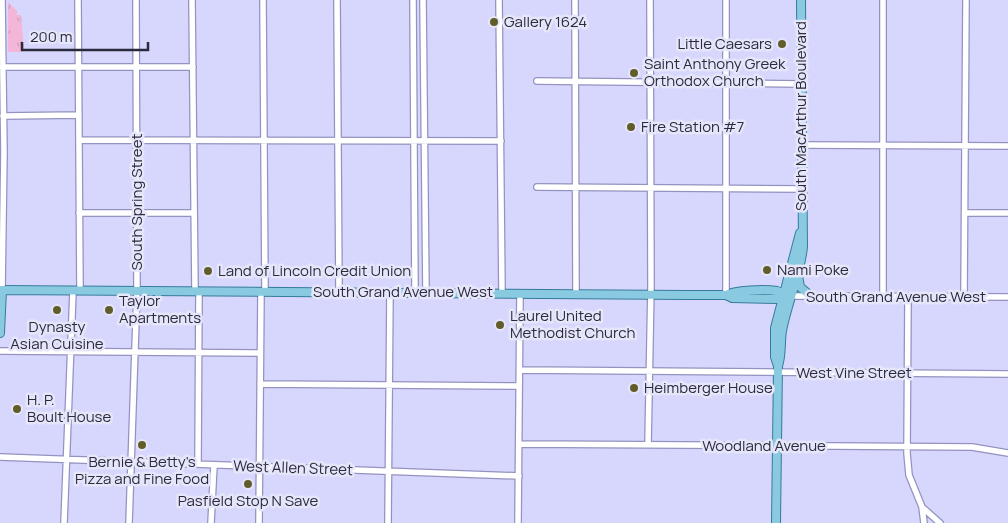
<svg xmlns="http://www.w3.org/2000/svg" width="1008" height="523" font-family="Manrope,sans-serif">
  <defs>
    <pattern id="grass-tufts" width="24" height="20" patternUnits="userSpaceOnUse" patternTransform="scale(1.25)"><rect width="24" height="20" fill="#f4b6d8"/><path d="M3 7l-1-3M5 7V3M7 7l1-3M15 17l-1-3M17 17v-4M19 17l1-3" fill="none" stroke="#d19dba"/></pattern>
  </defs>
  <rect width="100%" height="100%" fill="#d7d7fe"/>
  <path fill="url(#grass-tufts)" d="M 8,2 L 18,12 L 16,15 L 21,15 L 24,52 L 8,52 Z"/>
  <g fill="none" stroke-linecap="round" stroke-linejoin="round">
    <defs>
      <path id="minor" d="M 78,0 L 80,290
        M 192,0 L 195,291
        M 263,0 L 265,292
        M 337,0 L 339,292
        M 413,0 L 415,293
        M 423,0 L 426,293
        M 499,0 L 502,293
        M 575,0 L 576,294
        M 883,0 L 883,297
        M 2,67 L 193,67
        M 537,81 L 801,84
        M 3,116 L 79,115
        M 79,140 L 501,141
        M 801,145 L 1008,146
        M 537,187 L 801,189
        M 79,213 L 194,213
        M 965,213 L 1008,213
        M 2,290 L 4,152 L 2,0
        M 726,295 L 726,0
        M 792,296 L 1008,297
        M 908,297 L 907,453 L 909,475 L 922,507 L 924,523
        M 964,297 L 966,0
        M 0,351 L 260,353
        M 520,370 L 1008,374
        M 260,384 L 519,386
        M 519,444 L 972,447 L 1008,453
        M 648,445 L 651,286 L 650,0
        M 0,457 L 519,476
        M 198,464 L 199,291
        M 923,508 L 940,523
        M 64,523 L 73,291
        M 129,523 L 137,291 L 136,0
        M 211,523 L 214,465
        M 259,523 L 261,292
        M 388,523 L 390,292
        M 518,523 L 520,293"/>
      <path id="major" d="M 798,276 L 800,287 L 811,296
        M 0,290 L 688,295 L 726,295 L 732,298 L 778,299 L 784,295
        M 726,295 C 734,290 766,289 777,291 C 781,292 783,295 787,296
        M 0,333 L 2,290
        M 778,366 L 775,357 L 775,328 L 800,233
        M 776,523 L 778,366 C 782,354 780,343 782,331 C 787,303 800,276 803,247 L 801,0"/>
    </defs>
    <use href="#minor" stroke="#9392c1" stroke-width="8"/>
    <use href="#major" stroke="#367b9b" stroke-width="10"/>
    <use href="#minor" stroke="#fff" stroke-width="5.5"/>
    <use href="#major" stroke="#8acae1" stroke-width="8"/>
  </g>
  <g fill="#615d2a" stroke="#e6e6fa" stroke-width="2">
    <circle cx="494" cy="22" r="5"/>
    <circle cx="782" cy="44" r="5"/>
    <circle cx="634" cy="73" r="5"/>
    <circle cx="631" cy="127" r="5"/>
    <circle cx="767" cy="270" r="5"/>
    <circle cx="208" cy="271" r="5"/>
    <circle cx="57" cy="310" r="5"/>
    <circle cx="109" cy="310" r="5"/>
    <circle cx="500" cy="325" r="5"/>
    <circle cx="634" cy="388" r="5"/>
    <circle cx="17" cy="409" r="5"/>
    <circle cx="142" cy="445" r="5"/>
    <circle cx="248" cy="484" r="5"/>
  </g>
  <g text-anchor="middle" stroke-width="5" stroke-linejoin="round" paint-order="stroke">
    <g font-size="15" fill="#2b2a3d" stroke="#e6e6fa" text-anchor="start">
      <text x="504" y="27">Gallery 1624</text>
      <text x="772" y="49" text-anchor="end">Little Caesars</text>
      <text x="644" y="69">Saint Anthony Greek<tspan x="644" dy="17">Orthodox Church</tspan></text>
      <text x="641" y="132">Fire Station #7</text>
      <text x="777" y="275">Nami Poke</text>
      <text x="218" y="276">Land of Lincoln Credit Union</text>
      <text x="119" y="306">Taylor<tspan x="119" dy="17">Apartments</tspan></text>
      <text x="510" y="321">Laurel United<tspan x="510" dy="17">Methodist Church</tspan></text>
      <text x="57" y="332" text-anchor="middle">Dynasty<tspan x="57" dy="17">Asian Cuisine</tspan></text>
      <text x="644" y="393">Heimberger House</text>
      <text x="27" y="405">H. P.<tspan x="27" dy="17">Boult House</tspan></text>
      <text x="142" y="467" text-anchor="middle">Bernie &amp; Betty's<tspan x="142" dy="17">Pizza and Fine Food</tspan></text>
      <text x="248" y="506" text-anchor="middle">Pasfield Stop N Save</text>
    </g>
    <g font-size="15" fill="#2b2a3d" stroke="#e6e6fa">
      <text transform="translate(801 116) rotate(-90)" y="5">South MacArthur Boulevard</text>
      <text transform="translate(137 202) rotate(-90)" y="5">South Spring Street</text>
      <text x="403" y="297">South Grand Avenue West</text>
      <text x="896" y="302">South Grand Avenue West</text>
      <text x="854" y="378">West Vine Street</text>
      <text x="764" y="451">Woodland Avenue</text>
      <text transform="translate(293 468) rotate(2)" y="5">West Allen Street</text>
    </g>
  </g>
  <path d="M22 42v8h126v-8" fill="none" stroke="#2b2a3d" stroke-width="2.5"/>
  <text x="30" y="42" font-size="15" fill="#2b2a3d" stroke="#e6e6fa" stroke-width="4" paint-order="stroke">200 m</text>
</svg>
